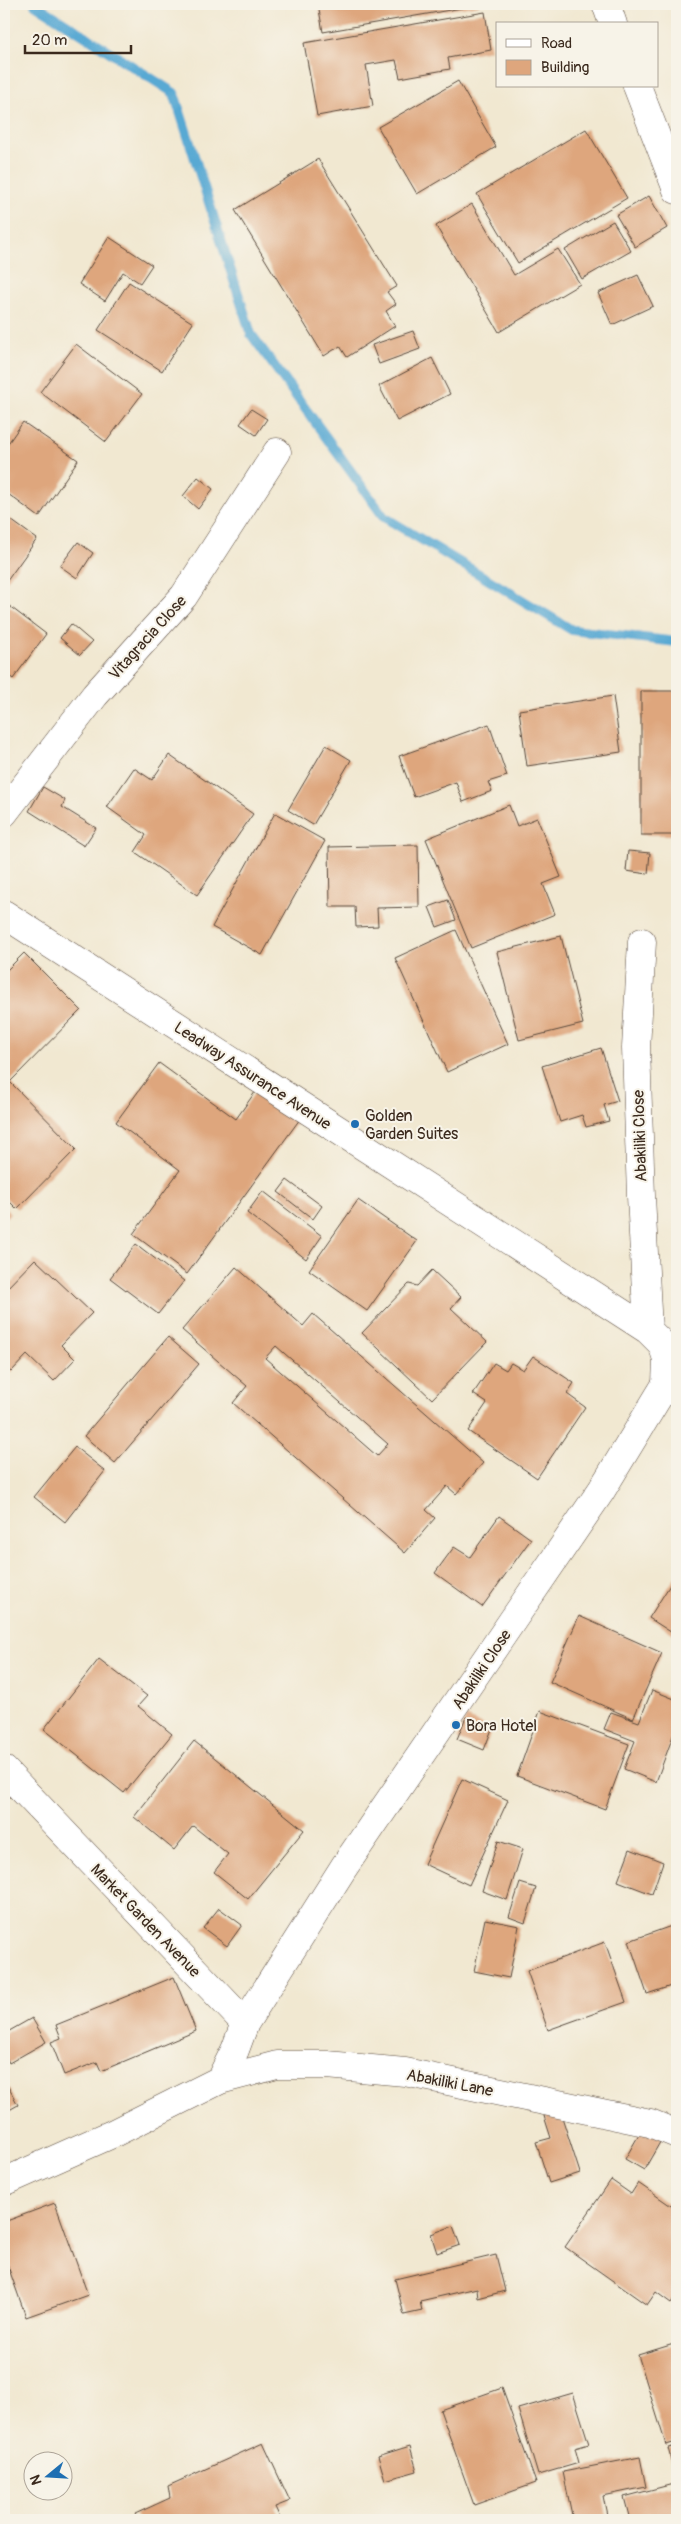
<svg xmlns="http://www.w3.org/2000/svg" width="681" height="2524" font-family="Pangolin,sans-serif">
  <rect width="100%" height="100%" fill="#f7f3e8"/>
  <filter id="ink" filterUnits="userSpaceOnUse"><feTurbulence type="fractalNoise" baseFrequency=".02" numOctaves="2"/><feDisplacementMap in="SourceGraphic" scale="10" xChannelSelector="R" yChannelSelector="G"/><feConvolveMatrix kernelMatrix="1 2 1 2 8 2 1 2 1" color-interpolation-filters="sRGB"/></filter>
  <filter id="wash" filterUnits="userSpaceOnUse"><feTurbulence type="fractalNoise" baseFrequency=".0096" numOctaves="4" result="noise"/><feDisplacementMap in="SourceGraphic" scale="20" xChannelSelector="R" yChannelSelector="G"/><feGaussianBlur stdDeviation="1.12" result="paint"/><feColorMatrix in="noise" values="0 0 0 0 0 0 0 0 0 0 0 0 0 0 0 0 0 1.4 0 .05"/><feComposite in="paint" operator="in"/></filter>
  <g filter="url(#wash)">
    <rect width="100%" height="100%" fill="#f1e8d1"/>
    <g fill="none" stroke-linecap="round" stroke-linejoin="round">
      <path stroke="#59a9d3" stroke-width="10" d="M 35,4 L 174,93 L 251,334 L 384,517 L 572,630 L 677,642"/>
    </g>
    <g id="blocks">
      <path fill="#dea67d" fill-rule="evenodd" d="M 318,4 L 479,4 L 479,5 L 323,32 Z
        M 485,12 L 491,50 L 448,58 L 450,69 L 400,78 L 396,60 L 366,65 L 373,106 L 317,116 L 304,43 Z
        M 458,81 L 496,147 L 417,194 L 378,127 Z
        M 586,129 L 627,198 L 518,263 L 477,194 Z
        M 318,159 L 397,286 L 387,292 L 396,304 L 386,311 L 395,326 L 347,357 L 340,346 L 324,356 L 235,210 Z
        M 649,196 L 667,228 L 635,247 L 616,215 Z
        M 472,204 L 514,275 L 558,249 L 580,284 L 499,332 L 436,226 Z
        M 613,221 L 631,251 L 582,279 L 565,250 Z
        M 109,237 L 152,265 L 140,283 L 123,272 L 105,301 L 79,284 Z
        M 638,275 L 653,306 L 612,325 L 598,293 Z
        M 129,282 L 193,323 L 162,371 L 98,330 Z
        M 413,331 L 420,349 L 379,364 L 372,345 Z
        M 76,344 L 142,394 L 106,442 L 40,392 Z
        M 432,358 L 450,394 L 397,421 L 379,386 Z
        M 251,409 L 267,419 L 256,435 L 240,424 Z
        M 23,422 L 78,460 L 39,517 L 4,491 L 4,449 Z
        M 198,477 L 213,489 L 198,509 L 183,496 Z
        M 4,515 L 37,539 L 4,585 Z
        M 78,542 L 93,553 L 77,578 L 60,566 Z
        M 4,602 L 46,634 L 13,679 L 4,672 Z
        M 71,624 L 92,642 L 80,655 L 60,638 Z
        M 641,691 L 677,691 L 677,835 L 641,835 Z
        M 613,696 L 621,752 L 527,766 L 519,710 Z
        M 489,724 L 507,776 L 488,782 L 492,791 L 463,802 L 456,782 L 414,797 L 399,756 Z
        M 326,745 L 351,760 L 313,825 L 288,810 Z
        M 169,755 L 253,814 L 197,895 L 135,852 L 146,835 L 107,807 L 134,768 L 152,780 Z
        M 43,787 L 65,800 L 62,807 L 96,828 L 84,846 L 29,811 Z
        M 509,805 L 517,826 L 537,818 L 561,877 L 543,884 L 555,914 L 471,948 L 426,839 Z
        M 275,813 L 325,841 L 262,955 L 212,927 Z
        M 418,845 L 419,907 L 377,908 L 378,926 L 356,927 L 355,907 L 330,907 L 329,847 Z
        M 628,851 L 650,853 L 648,874 L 626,871 Z
        M 448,900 L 456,920 L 437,927 L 429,907 Z
        M 456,930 L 508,1044 L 447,1072 L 395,958 Z
        M 561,936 L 583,1024 L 519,1040 L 497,952 Z
        M 24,953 L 81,1010 L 10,1082 L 76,1149 L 17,1209 L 4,1196 L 4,973 Z
        M 601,1048 L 618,1101 L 604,1105 L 609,1121 L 586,1127 L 582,1115 L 560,1122 L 542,1066 Z
        M 159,1063 L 236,1119 L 258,1088 L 300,1119 L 187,1274 L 133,1234 L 180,1170 L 116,1122 Z
        M 287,1180 L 322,1206 L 313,1219 L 278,1192 Z
        M 263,1191 L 322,1236 L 306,1259 L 247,1213 Z
        M 358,1200 L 417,1241 L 367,1311 L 309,1270 Z
        M 4,1206 L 10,1214 L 4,1219 Z
        M 136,1244 L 184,1281 L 158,1314 L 110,1278 Z
        M 35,1259 L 92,1313 L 61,1345 L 75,1359 L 54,1381 L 27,1355 L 11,1372 L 4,1366 L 4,1291 Z
        M 236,1267 L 303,1326 L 313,1314 L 483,1463 L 456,1494 L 447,1486 L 426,1510 L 435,1518 L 405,1553 L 233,1403 L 247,1386 L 182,1330 ZM 276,1346 L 388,1444 L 377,1456 L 265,1358 Z
        M 432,1270 L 461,1297 L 451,1308 L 487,1342 L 432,1399 L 362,1333 L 409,1284 L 417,1286 Z
        M 168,1337 L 199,1364 L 115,1463 L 84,1436 Z
        M 533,1356 L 574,1383 L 567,1394 L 585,1407 L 537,1478 L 468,1431 L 487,1403 L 473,1394 L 494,1363 L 506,1370 L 511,1363 L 523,1370 Z
        M 75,1447 L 105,1471 L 65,1522 L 34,1497 Z
        M 499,1516 L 531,1539 L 482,1607 L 435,1573 L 454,1547 L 470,1557 Z
        M 677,1574 L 677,1636 L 649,1618 Z
        M 579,1616 L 662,1653 L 633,1719 L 550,1682 Z
        M 99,1659 L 147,1696 L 138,1706 L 172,1734 L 124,1793 L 44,1729 Z
        M 652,1690 L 677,1700 L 677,1725 L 656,1782 L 624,1769 L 635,1741 L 604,1729 L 611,1712 L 639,1722 Z
        M 540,1711 L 629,1744 L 605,1809 L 517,1776 Z
        M 466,1717 L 492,1729 L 484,1750 L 457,1739 Z
        M 194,1741 L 304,1830 L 248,1899 L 214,1872 L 228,1854 L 193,1826 L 174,1850 L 134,1817 Z
        M 462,1779 L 508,1800 L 469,1885 L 424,1864 Z
        M 498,1841 L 523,1849 L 507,1900 L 482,1891 Z
        M 630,1849 L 663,1862 L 652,1894 L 618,1881 Z
        M 520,1883 L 536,1888 L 525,1923 L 509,1917 Z
        M 219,1908 L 242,1925 L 227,1946 L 203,1928 Z
        M 485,1919 L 519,1926 L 509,1978 L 474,1971 Z
        M 677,1924 L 677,1984 L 647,1994 L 629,1941 Z
        M 605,1942 L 626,2002 L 548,2030 L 527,1971 Z
        M 174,1977 L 196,2031 L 101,2071 L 97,2062 L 64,2075 L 51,2042 L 61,2038 L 56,2025 Z
        M 32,2018 L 46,2042 L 9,2063 L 4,2053 L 4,2034 Z
        M 4,2079 L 18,2105 L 4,2113 Z
        M 560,2111 L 580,2173 L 549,2183 L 536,2142 L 551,2138 L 544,2116 Z
        M 644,2126 L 663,2137 L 644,2170 L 625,2159 Z
        M 611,2180 L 631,2194 L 638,2183 L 677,2210 L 677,2294 L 671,2303 L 656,2292 L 647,2305 L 565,2247 Z
        M 55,2203 L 88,2295 L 26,2317 L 4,2255 L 4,2222 Z
        M 453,2226 L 460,2245 L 437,2253 L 431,2234 Z
        M 496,2255 L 505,2291 L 478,2298 L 477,2288 L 420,2301 L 422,2311 L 404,2315 L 395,2279 Z
        M 677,2343 L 677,2442 L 666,2445 L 638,2355 Z
        M 502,2388 L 536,2483 L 474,2505 L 440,2410 Z
        M 573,2393 L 589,2444 L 575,2448 L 579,2463 L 538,2475 L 518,2409 Z
        M 263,2443 L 290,2501 L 275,2507 L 281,2520 L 138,2520 L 135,2514 L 170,2498 L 168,2486 Z
        M 410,2446 L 417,2471 L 385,2480 L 378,2456 Z
        M 677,2446 L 677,2475 L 675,2475 L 668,2448 Z
        M 640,2457 L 646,2487 L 603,2496 L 608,2520 L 573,2520 L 563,2472 Z
        M 677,2483 L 677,2520 L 630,2520 L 624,2497 Z"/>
    </g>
  </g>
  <g filter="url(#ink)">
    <use href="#blocks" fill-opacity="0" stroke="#564639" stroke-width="1"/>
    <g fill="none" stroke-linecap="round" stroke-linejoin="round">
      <defs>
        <path id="minor" d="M 606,4 L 613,24
          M 637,86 L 677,190
          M 4,813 L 95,695 L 184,596 L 277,452
          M 4,914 L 648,1330 L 662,1344 L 667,1359 L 666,1384 L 601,1491 L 344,1867 L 245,2023
          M 642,942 L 636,1048 L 641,1196 L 648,1330
          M 4,1770 L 245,2023 L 235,2050 L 220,2080
          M 4,2182 L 112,2134 L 220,2080 L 277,2065 L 327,2065 L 405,2072 L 650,2123 L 677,2134"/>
      </defs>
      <use href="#minor" stroke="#564639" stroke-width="29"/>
      <use href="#minor" stroke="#fff" stroke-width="28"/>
    </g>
  </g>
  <g fill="#1f6fb2" stroke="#f7f3e8" stroke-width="2">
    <circle cx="355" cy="1124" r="5"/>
    <circle cx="456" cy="1725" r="5"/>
  </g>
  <g text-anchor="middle" stroke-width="4" stroke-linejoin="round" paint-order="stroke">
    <g font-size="16" fill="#3b2a1e" stroke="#f7f3e8">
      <text transform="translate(147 637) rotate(-48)" y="6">Vitagracia Close</text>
      <text transform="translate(253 1075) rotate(33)" y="6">Leadway Assurance Avenue</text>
      <text transform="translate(639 1136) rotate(-92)" y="6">Abakiliki Close</text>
      <text transform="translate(481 1669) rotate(-56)" y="6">Abakiliki Close</text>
      <text transform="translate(146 1920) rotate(46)" y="6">Market Garden Avenue</text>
      <text transform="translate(450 2082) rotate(11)" y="6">Abakiliki Lane</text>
    </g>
    <g font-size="16" fill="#3b2a1e" stroke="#f7f3e8" text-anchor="start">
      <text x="365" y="1121">Golden<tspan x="365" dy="18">Garden Suites</tspan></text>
      <text x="466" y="1731">Bora Hotel</text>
    </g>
  </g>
  <rect width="681" height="2524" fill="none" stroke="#f7f3e8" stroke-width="20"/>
  <rect x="496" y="22" width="162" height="65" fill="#f7f3e8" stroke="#aca397"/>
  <rect x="506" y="39" width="25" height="8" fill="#ffffff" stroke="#aca397"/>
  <text x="541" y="48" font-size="15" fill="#3b2a1e">Road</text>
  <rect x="506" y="60" width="25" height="15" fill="#dea67d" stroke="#aca397"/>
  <text x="541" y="72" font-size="15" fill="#3b2a1e">Building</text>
  <g transform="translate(48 2476) rotate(252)"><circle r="24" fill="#f7f3e8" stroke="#aca397"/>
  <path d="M0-4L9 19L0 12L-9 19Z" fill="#1f6fb2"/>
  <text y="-8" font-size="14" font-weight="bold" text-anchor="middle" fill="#3b2a1e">N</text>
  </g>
  <path d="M25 45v8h106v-8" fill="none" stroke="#3b2a1e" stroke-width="2.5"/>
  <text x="32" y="45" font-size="15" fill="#3b2a1e" stroke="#f7f3e8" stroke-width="4" paint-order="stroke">20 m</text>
</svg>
